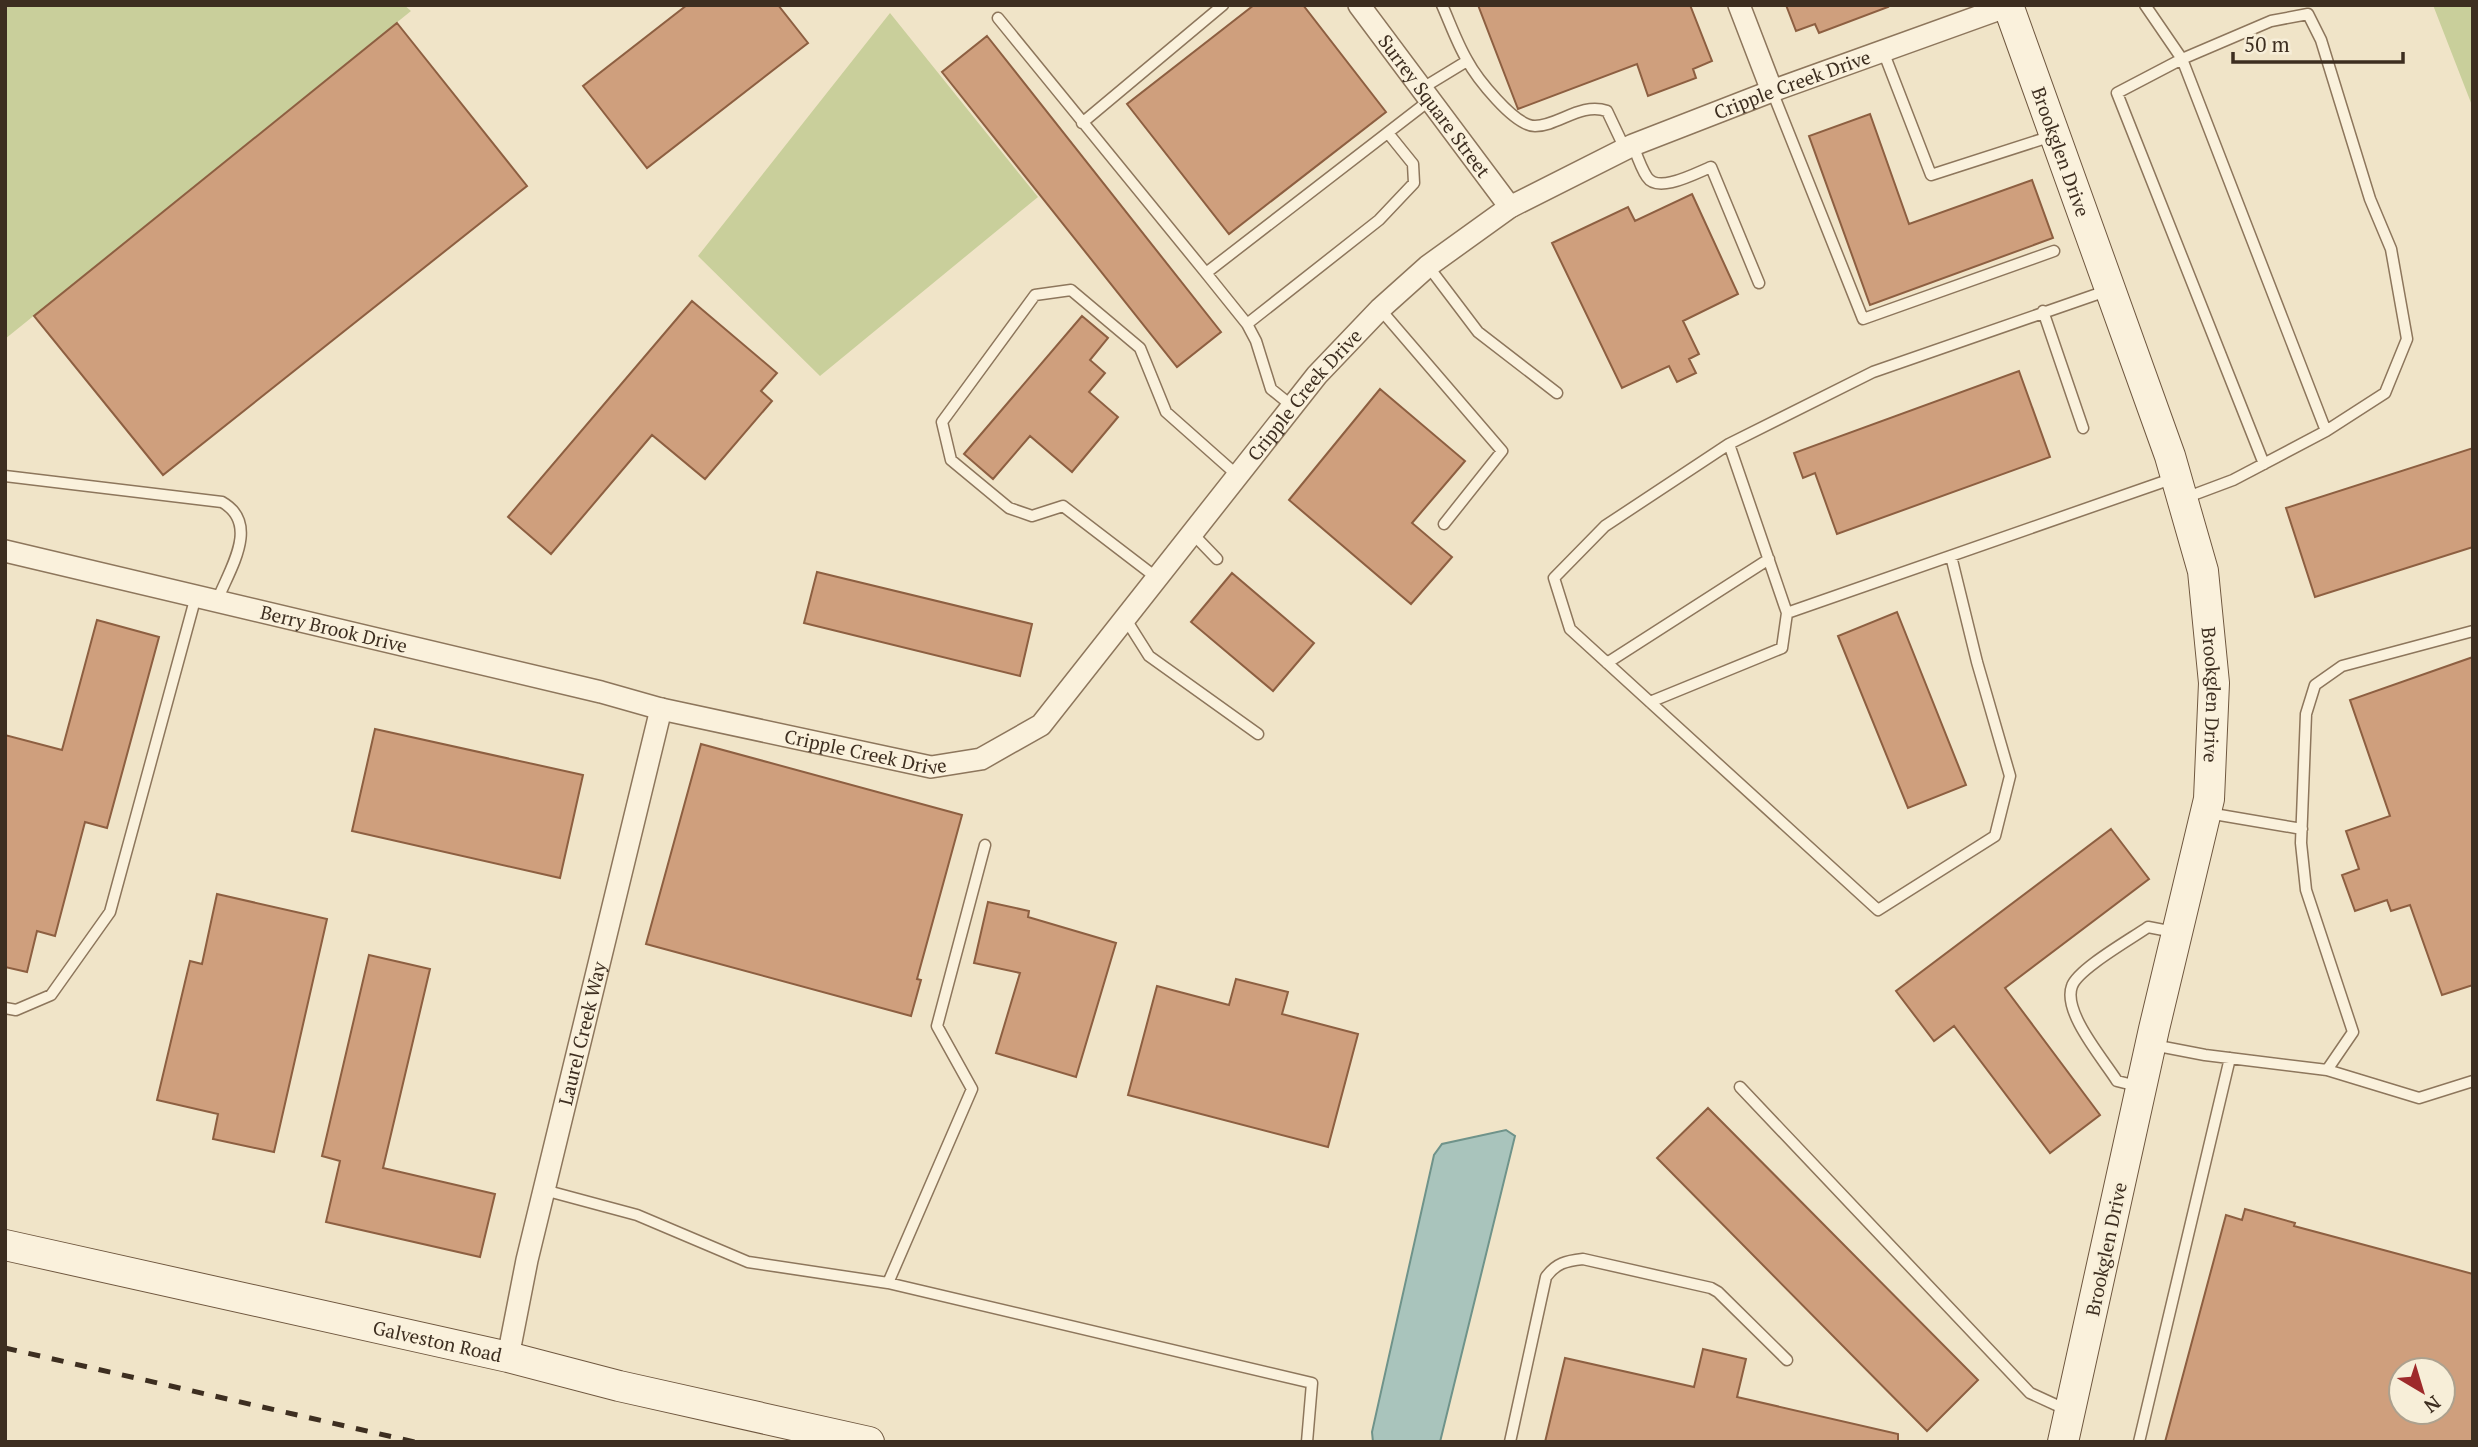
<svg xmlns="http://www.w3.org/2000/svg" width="2478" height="1447" font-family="'PT Serif',serif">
  <rect width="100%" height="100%" fill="#f0e4c8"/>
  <path fill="#c9cf9b" d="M 5,5 L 404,5 L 411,11 L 5,339 Z
    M 2433,5 L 2473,5 L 2473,108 Z
    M 890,13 L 1038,197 L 820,376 L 698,256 Z"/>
  <path fill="#a9c4bc" stroke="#6f938a" stroke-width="2" d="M 1506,1130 L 1515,1136 L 1440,1442 L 1373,1442 L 1372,1432 L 1434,1155 L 1442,1144 Z"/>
  <path fill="#cf9f7d" stroke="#8d5f41" stroke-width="2" fill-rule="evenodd" d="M 687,5 L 778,5 L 808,43 L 647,168 L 583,86 Z
    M 1254,5 L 1303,5 L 1386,112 L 1229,234 L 1127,104 Z
    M 1478,5 L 1690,5 L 1712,61 L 1693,69 L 1696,78 L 1648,96 L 1637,64 L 1518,109 Z
    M 1786,5 L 1887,5 L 1888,7 L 1819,33 L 1815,24 L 1796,31 Z
    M 397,23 L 527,186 L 163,475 L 34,316 Z
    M 987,36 L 1221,332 L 1177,367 L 942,72 Z
    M 1870,114 L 1909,224 L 2032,180 L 2053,238 L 1870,305 L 1809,136 Z
    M 1692,194 L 1738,294 L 1683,321 L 1699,354 L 1689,359 L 1696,373 L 1677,382 L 1669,366 L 1622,388 L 1552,243 L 1628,207 L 1635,221 Z
    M 692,301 L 777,373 L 761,391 L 772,401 L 705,479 L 652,435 L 551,554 L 508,517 Z
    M 1082,316 L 1108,338 L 1090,360 L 1105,373 L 1089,392 L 1118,417 L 1072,472 L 1030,436 L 993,479 L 964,454 Z
    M 2019,371 L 2050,457 L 1837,534 L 1815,473 L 1803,478 L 1794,453 Z
    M 1380,389 L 1465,461 L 1412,523 L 1452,557 L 1411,604 L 1289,500 Z
    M 2473,448 L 2473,547 L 2315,597 L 2286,508 Z
    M 817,572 L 1032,624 L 1020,676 L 804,623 Z
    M 1232,573 L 1314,643 L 1273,691 L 1191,622 Z
    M 1897,612 L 1966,785 L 1908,808 L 1838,636 Z
    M 97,620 L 159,637 L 107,828 L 85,822 L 55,936 L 37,931 L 27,972 L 5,967 L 5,735 L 62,750 Z
    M 2473,657 L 2473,985 L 2442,995 L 2410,905 L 2391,911 L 2387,900 L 2355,911 L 2342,875 L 2359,869 L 2346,831 L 2390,816 L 2350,700 Z
    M 375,729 L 583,775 L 560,878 L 352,831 Z
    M 701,744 L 962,815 L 917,979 L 921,980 L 911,1016 L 646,944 Z
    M 2111,829 L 2149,879 L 2005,988 L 2100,1115 L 2050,1153 L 1954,1026 L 1934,1041 L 1896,991 Z
    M 217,894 L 327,919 L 274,1152 L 213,1139 L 218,1114 L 157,1100 L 190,961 L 202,964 Z
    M 988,902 L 1029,911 L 1028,917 L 1116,943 L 1076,1077 L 996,1053 L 1020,973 L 974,963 Z
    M 369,955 L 430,969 L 383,1168 L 495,1194 L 480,1257 L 326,1222 L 340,1161 L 322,1156 Z
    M 1236,979 L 1288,992 L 1282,1014 L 1358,1034 L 1328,1147 L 1128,1095 L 1157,986 L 1229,1005 Z
    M 1708,1108 L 1978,1380 L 1927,1431 L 1657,1158 Z
    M 2245,1209 L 2295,1223 L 2294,1226 L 2473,1274 L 2473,1442 L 2165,1442 L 2226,1215 L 2242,1220 ZM 2401,1370 L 2443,1370 L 2443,1412 L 2401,1412 Z
    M 1703,1349 L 1746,1359 L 1737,1397 L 1898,1434 L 1898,1442 L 1545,1442 L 1565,1358 L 1694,1387 Z"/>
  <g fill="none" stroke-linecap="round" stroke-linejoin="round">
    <defs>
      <path id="lane" d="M 1442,5 C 1450,23 1457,43 1467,60 C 1476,77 1514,126 1535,126 C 1558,126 1581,102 1607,111 L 1625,149
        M 2145,5 L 2182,59 L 2326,431
        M 998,18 L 1206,273 L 1430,100
        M 1883,51 L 1931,175 L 2052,136
        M 1421,89 L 1467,61
        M 1772,91 L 1863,319 L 2054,251
        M 1082,123 L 1223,5
        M 1633,145 C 1637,156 1641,168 1647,177 C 1658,194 1696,173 1711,167 L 1759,283
        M 1428,266 L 1478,332 L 1557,393
        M 1206,273 L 1247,324 L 1256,341 L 1271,389 L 1292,406
        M 2109,290 L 1873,372 L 1729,444 L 1787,613 L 2174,478
        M 1380,309 L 1502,451 L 1444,524
        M 2043,311 L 2083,428
        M 1247,324 L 1379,220 L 1414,183 L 1413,164 L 1388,133
        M 1729,444 L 1605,526 L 1554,578 L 1570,629 L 1878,910 L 1995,836 L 2010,776 L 1977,662 L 1951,556
        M 5,476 L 222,502 C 261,524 229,570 217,601
        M 2185,498 L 2233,480 L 2254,469 L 2326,431 L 2385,393 L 2407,339 L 2391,249 L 2370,199 L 2321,40 L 2308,14 L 2271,21 L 2182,59 L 2117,93 L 2264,464
        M 1192,533 L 1217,559
        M 1157,578 L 1063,506 L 1032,516 L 1009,508 L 951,460 L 942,422 L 1035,295 L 1071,290 L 1140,348 L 1166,412 L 1237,475
        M 1125,618 L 1149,656 L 1258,734
        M 1607,663 L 1769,559
        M 1650,702 L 1782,648 L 1787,613
        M 2208,813 L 2302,829
        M 5,1008 L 16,1010 L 51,995 L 110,912 L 196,596
        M 2153,1045 L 2205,1055 L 2327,1070 L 2419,1098 L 2473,1081
        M 2327,1070 L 2353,1032 L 2306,890 L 2301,843 L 2306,714 L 2315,685 L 2342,666 L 2473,631
        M 1740,1087 L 2030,1393 L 2067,1410
        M 2141,1087 L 2117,1081 C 2104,1060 2062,1012 2072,986 C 2078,969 2131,939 2148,927 L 2174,932
        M 544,1190 L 637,1215 L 748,1262 L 888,1283 L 1312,1383 L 1307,1442
        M 888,1283 L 972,1089 L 937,1026 L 985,845
        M 1510,1442 L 1546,1277 C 1556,1263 1566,1261 1583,1259 L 1711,1288 L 1718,1292 L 1787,1360
        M 2139,1442 L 2230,1058"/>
      <g id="street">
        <path id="s1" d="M 1359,5 L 1510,207"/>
        <path d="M 1739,5 L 1772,91"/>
        <path id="s2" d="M 5,551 L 601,692 L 661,709 L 931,767 L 981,759 L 1041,725 L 1317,375 L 1380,309 L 1428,266 L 1510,207 L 1633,145 L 1772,91 L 2008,6"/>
        <path id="s3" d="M 508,1357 L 527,1260 L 661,709"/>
      </g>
      <g id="secondary">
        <path id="s4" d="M 2008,5 L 2170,456 L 2203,571 L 2214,683 L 2209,799 L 2154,1029 L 2063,1442"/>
        <path id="s5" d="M 5,1245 L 508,1357 L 619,1386 L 869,1442"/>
      </g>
    </defs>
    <use href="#lane" stroke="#8d765c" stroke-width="13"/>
    <use href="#street" stroke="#8d765c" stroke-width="24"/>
    <use href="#secondary" stroke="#6f573f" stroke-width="32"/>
    <use href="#lane" stroke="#faf1dc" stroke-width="10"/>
    <use href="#street" stroke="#faf1dc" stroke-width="21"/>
    <use href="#secondary" stroke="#faf1dc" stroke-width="30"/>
    <path stroke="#3d2e20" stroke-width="5" stroke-dasharray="12 12" stroke-linecap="butt" d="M 5,1348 L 415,1442"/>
  </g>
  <g text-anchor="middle" stroke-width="5" stroke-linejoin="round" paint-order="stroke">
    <g font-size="19" fill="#3d2e20" stroke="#f7eed8">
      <text dy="7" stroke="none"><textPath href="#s2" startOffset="2081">Cripple Creek Drive</textPath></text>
      <text dy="7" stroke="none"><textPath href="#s1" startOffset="126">Surrey Square Street</textPath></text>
      <text dy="7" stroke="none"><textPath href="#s4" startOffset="156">Brookglen Drive</textPath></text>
      <text dy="7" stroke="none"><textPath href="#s2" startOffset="1493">Cripple Creek Drive</textPath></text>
      <text dy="7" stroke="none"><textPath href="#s2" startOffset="338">Berry Brook Drive</textPath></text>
      <text dy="7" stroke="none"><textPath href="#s4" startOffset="723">Brookglen Drive</textPath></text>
      <text dy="7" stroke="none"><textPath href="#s2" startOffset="884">Cripple Creek Drive</textPath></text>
      <text dy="7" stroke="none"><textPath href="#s3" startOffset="332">Laurel Creek Way</textPath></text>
      <text transform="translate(2106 1249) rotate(-78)" y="7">Brookglen Drive</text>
      <text dy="7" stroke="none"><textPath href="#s5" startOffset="443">Galveston Road</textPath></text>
    </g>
  </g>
  <rect width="2478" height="1447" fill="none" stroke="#3d2e20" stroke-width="14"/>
  <g transform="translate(2422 1391) rotate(142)"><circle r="33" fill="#f7eed8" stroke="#ada18e" stroke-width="2"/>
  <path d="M0-5L12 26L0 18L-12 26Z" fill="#9e2a2b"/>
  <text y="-10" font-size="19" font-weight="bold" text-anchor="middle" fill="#3d2e20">N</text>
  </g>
  <path d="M2233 52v10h170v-10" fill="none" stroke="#3d2e20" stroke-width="3.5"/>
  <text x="2244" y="52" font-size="21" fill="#3d2e20" stroke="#f7eed8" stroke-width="5" paint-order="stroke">50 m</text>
</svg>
